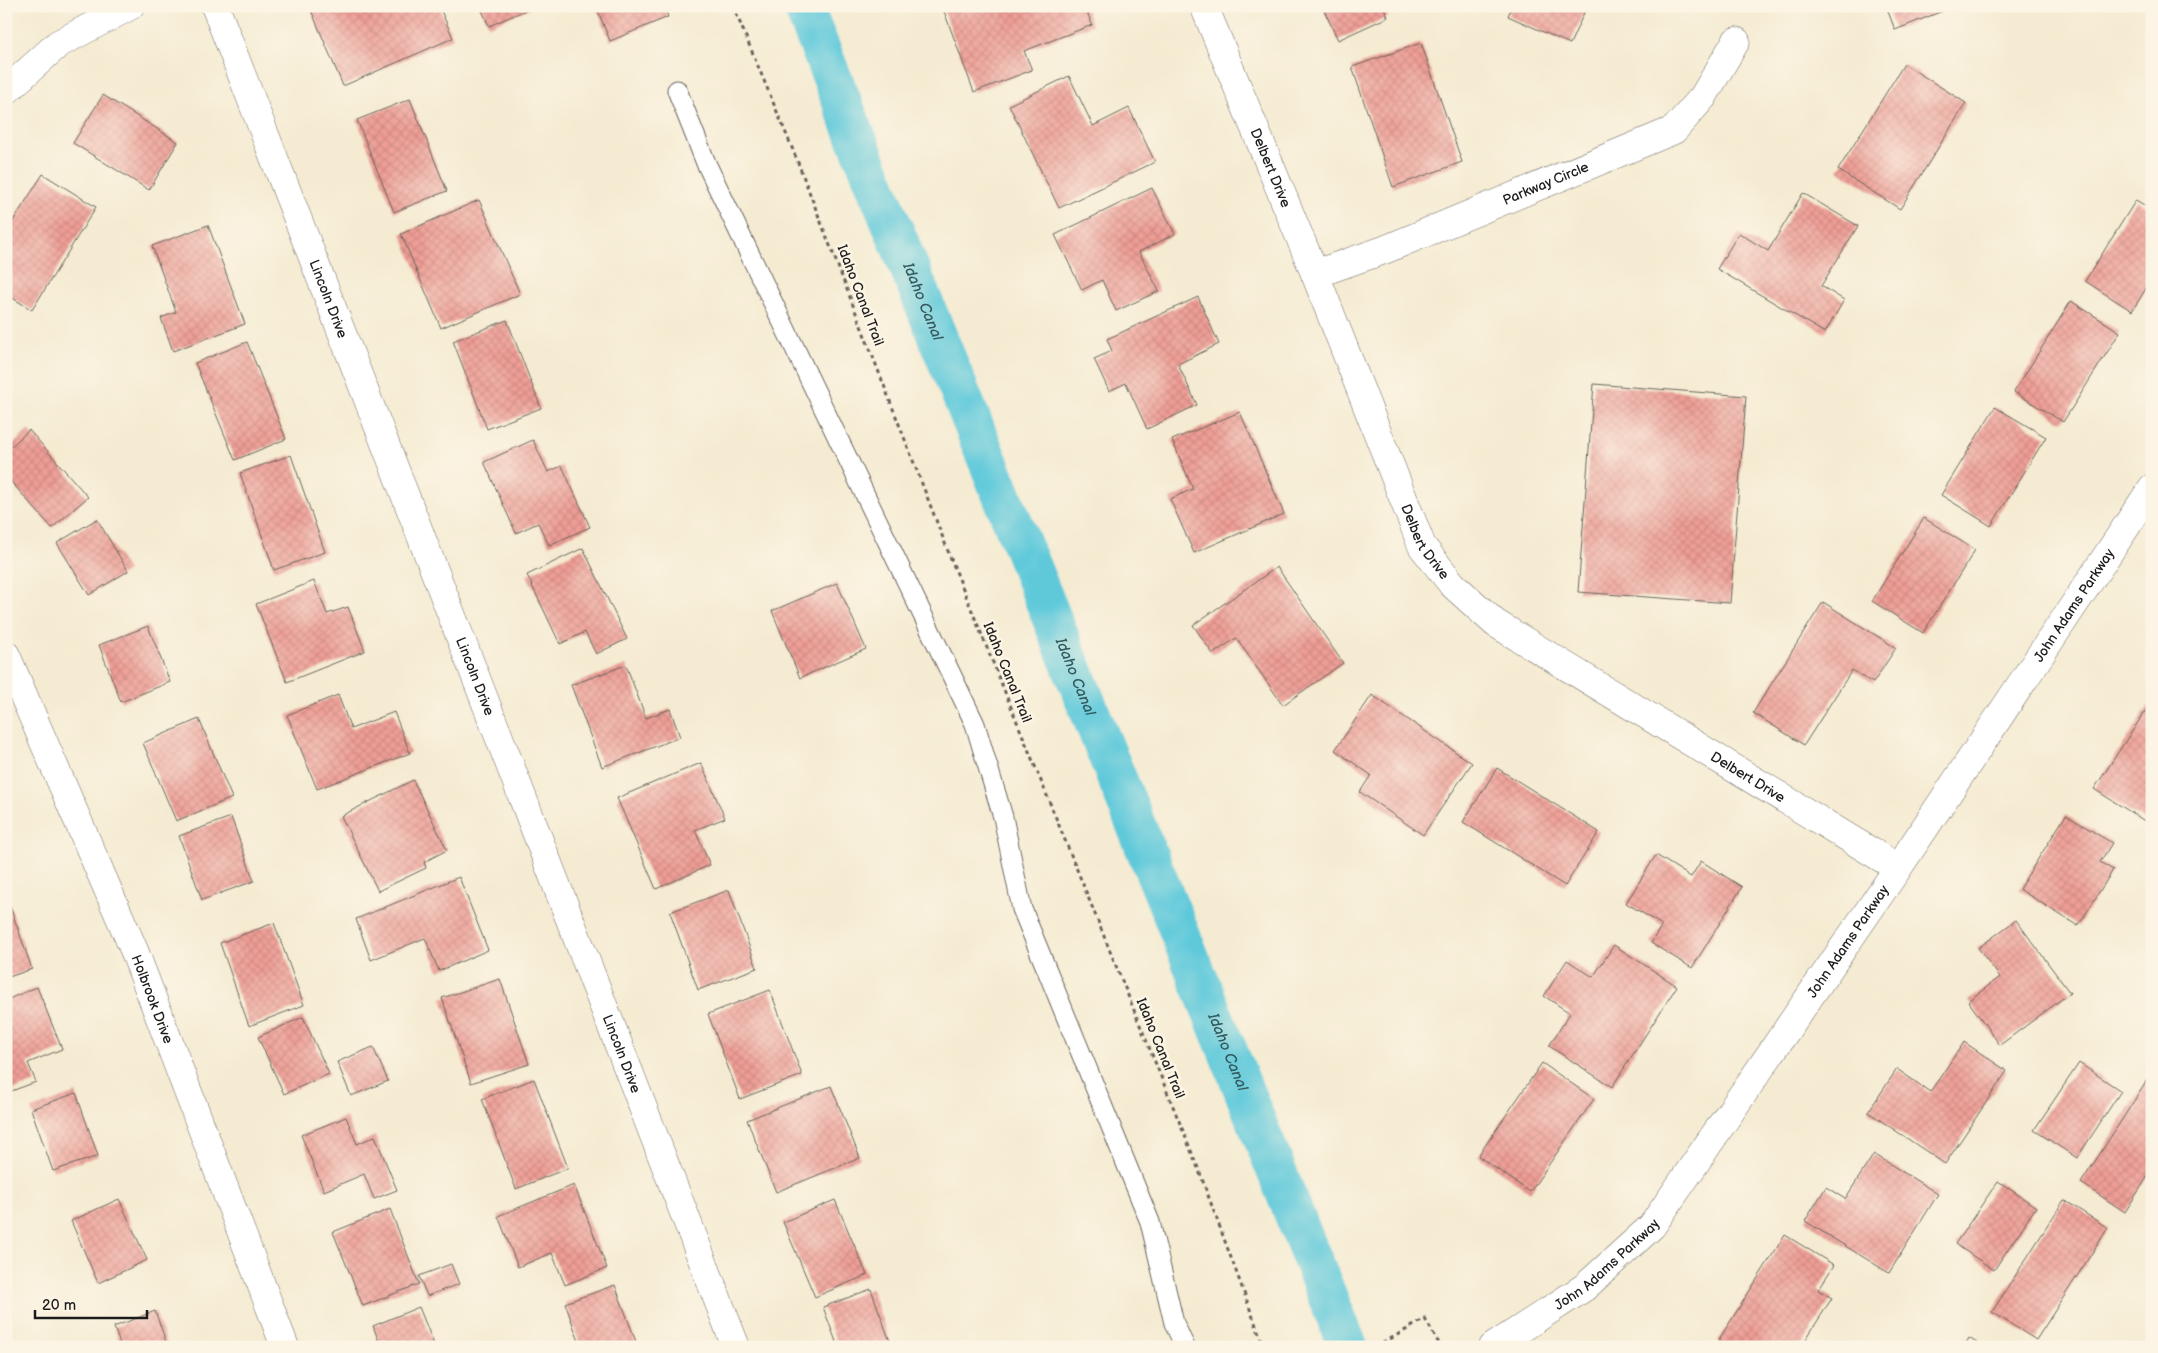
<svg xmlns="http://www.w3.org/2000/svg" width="2158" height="1353" font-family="'Balsamiq Sans',sans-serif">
  <defs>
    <pattern id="building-cross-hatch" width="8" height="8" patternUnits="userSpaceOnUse" patternTransform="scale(1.25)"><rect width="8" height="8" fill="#ef9e96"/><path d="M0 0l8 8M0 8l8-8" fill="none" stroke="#cc8881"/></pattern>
  </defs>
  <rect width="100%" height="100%" fill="#fcf5e5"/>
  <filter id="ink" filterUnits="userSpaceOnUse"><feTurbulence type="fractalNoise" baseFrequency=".02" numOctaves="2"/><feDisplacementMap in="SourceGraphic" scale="10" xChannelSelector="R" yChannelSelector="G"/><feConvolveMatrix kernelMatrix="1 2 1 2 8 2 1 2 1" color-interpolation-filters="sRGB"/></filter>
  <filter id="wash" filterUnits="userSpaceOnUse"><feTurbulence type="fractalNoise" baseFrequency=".0096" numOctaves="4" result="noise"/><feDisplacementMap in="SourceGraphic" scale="20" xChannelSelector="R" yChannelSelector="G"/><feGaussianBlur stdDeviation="1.12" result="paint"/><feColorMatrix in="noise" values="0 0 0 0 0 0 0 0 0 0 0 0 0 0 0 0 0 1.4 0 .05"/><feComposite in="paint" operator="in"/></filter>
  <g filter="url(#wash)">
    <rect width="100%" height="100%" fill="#f5ebd2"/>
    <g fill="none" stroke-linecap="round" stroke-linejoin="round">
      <path stroke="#5fc9da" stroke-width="40" id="s1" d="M 803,6 L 1348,1347"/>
    </g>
    <g id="blocks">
      <path fill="url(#building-cross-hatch)" d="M 320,6 L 439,6 L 453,38 L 343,86 L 311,10 Z
        M 480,6 L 535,6 L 489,26 Z
        M 596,6 L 664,6 L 668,17 L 610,41 Z
        M 942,6 L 1085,6 L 1092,25 L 1024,51 L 1032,70 L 974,92 Z
        M 1322,6 L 1383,6 L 1388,17 L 1338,40 Z
        M 1512,6 L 1587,6 L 1570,44 L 1508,16 Z
        M 1886,6 L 1955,6 L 1895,30 Z
        M 1421,43 L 1462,162 L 1393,187 L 1352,67 Z
        M 1904,64 L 1966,103 L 1900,209 L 1838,170 Z
        M 1069,76 L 1093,126 L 1129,108 L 1155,162 L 1059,208 L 1009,105 Z
        M 103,95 L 178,142 L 149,190 L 73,143 Z
        M 410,99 L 447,191 L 394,212 L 357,120 Z
        M 43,174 L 96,207 L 32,310 L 6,294 L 6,232 Z
        M 1152,188 L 1175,234 L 1139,252 L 1159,291 L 1116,311 L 1102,280 L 1082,290 L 1055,235 Z
        M 1803,193 L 1858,226 L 1821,286 L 1844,300 L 1825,333 L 1717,269 L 1739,233 L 1768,251 Z
        M 479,200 L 520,294 L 441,328 L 401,234 Z
        M 2136,200 L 2152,210 L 2152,279 L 2132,311 L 2085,281 Z
        M 208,225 L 245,324 L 173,351 L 161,318 L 176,312 L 152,246 Z
        M 1198,297 L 1219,344 L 1178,364 L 1197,405 L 1147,429 L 1126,383 L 1109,391 L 1094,359 L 1112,351 L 1107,339 Z
        M 2071,301 L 2120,332 L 2063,422 L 2014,392 Z
        M 507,320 L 541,408 L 487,429 L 453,341 Z
        M 247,342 L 286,439 L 235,460 L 195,363 Z
        M 1594,384 L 1746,396 L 1730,603 L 1578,592 Z
        M 1995,407 L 2046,437 L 1991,526 L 1941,495 Z
        M 1240,412 L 1284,514 L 1194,553 L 1170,499 L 1193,489 L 1172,440 Z
        M 29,430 L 88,497 L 52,528 L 6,476 L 6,451 Z
        M 533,440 L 548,472 L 562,466 L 590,527 L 549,545 L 538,523 L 516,533 L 484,462 Z
        M 291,455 L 325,552 L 274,570 L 240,473 Z
        M 1924,518 L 1975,550 L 1923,633 L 1872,601 Z
        M 97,519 L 128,571 L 89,595 L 57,543 Z
        M 583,548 L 627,639 L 596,654 L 585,632 L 560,644 L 527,575 Z
        M 1277,567 L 1343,663 L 1283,705 L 1236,638 L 1213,654 L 1193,625 Z
        M 314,581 L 327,614 L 348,607 L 365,651 L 287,682 L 256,604 Z
        M 837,583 L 866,649 L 800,678 L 772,611 Z
        M 1823,602 L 1896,648 L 1873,683 L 1852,670 L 1804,745 L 1753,713 Z
        M 148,626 L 170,682 L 121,702 L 99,645 Z
        M 626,665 L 646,718 L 670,709 L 680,737 L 602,767 L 571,685 Z
        M 338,695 L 351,729 L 394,712 L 410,753 L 317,789 L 287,715 Z
        M 1372,695 L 1472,763 L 1423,835 L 1360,792 L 1371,775 L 1335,750 Z
        M 2152,701 L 2152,824 L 2151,825 L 2094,789 Z
        M 199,719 L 232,798 L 176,821 L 143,743 Z
        M 701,763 L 725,818 L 695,830 L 710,865 L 656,889 L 617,798 Z
        M 1497,768 L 1599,832 L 1565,886 L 1463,822 Z
        M 413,780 L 447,850 L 424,862 L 426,868 L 378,891 L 341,816 Z
        M 2066,815 L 2112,843 L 2100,862 L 2113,870 L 2078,926 L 2019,889 Z
        M 231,817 L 254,881 L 202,900 L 179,836 Z
        M 1656,855 L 1691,877 L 1701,861 L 1742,887 L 1692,968 L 1651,943 L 1662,925 L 1626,903 Z
        M 459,877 L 488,950 L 439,971 L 425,938 L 371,960 L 356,919 Z
        M 729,890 L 757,968 L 698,990 L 670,912 Z
        M 6,895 L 32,969 L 6,978 Z
        M 2016,920 L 2070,993 L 2000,1045 L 1968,1001 L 2000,977 L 1978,948 Z
        M 274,923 L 304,1005 L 249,1026 L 220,943 Z
        M 1614,945 L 1677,986 L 1612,1087 L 1549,1046 L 1570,1013 L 1544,996 L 1567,960 L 1593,977 Z
        M 500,979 L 529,1064 L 471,1083 L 442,998 Z
        M 37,987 L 62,1049 L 28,1063 L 36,1082 L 6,1093 L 6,1000 Z
        M 770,990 L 802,1075 L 740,1099 L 708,1014 Z
        M 303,1017 L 329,1074 L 284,1094 L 258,1037 Z
        M 1964,1042 L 2007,1071 L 1945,1164 L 1868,1112 L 1897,1069 L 1930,1092 Z
        M 373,1047 L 388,1081 L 351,1096 L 337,1062 Z
        M 1542,1063 L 1594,1099 L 1530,1192 L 1478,1156 Z
        M 2079,1063 L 2121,1091 L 2077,1158 L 2034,1130 Z
        M 2152,1073 L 2152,1170 L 2125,1212 L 2081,1183 Z
        M 534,1079 L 568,1168 L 516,1189 L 482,1099 Z
        M 831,1086 L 860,1158 L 776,1192 L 747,1120 Z
        M 76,1093 L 98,1156 L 53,1171 L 31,1109 Z
        M 346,1117 L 357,1144 L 375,1136 L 397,1190 L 374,1199 L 364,1174 L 324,1191 L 301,1135 Z
        M 1874,1154 L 1938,1194 L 1889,1273 L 1805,1221 L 1826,1187 L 1845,1199 Z
        M 1998,1181 L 2036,1207 L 1994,1270 L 1955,1244 Z
        M 574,1185 L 607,1268 L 565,1285 L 552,1253 L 518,1267 L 498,1216 Z
        M 119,1199 L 147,1260 L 98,1283 L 71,1221 Z
        M 835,1200 L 867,1275 L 815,1297 L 783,1222 Z
        M 2064,1200 L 2108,1228 L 2036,1340 L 1992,1312 Z
        M 390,1209 L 419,1284 L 363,1306 L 333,1232 Z
        M 1785,1235 L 1834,1265 L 1818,1290 L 1832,1298 L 1801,1347 L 1727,1347 L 1718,1341 Z
        M 451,1264 L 459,1284 L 427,1296 L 419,1276 Z
        M 615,1285 L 638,1347 L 581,1347 L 565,1303 Z
        M 871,1289 L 892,1347 L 838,1347 L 823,1307 Z
        M 419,1307 L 435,1347 L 381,1347 L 373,1326 Z
        M 155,1311 L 168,1347 L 121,1347 L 114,1327 Z
        M 1969,1338 L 1983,1347 L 1964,1347 Z"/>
    </g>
  </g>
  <g filter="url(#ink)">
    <use href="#blocks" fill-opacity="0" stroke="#68645c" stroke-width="1"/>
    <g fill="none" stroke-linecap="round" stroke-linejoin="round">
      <defs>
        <path id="service" d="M 677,90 L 706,163 L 975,724 L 1003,817 L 1022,909 L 1150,1222 L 1174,1323 L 1185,1347"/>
        <g id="minor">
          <path id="s2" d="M 215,6 L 736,1347"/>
          <path id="s3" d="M 1204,6 L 1315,274 L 1422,546 L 1452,584 L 1495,623 L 1898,868"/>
          <path d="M 6,91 L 58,44 L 130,6"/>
          <path id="s4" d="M 1315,274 L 1384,250 L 1674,130 L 1703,97 L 1736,41"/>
          <path id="s5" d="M 6,655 L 134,950 L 285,1347"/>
        </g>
        <g id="tertiary">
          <path id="s6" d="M 1493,1347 L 1585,1287 L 1652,1226 L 1898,868 L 2152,488"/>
        </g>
      </defs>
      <use href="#service" stroke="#68645c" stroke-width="21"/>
      <use href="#minor" stroke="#68645c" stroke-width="29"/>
      <use href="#tertiary" stroke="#68645c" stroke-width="29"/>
      <path stroke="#68645c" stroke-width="3" stroke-dasharray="4 4" stroke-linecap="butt" d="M 733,6 L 795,155 L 953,564 L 1198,1168 L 1264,1347
        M 1376,1347 L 1425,1319 L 1441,1347"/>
      <use href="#service" stroke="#fff" stroke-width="19"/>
      <use href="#minor" stroke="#fff" stroke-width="28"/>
      <use href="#tertiary" stroke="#fff" stroke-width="28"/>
    </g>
  </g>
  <g text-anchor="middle" stroke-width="5" stroke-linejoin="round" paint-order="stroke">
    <g font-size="14" fill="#1c1c1c" stroke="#fcf5e5">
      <text dy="5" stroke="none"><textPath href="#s3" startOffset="175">Delbert Drive</textPath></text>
      <text dy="5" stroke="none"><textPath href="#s4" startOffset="248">Parkway Circle</textPath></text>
      <text transform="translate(861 295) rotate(69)" y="5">Idaho Canal Trail</text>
      <text dy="5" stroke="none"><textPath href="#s2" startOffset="314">Lincoln Drive</textPath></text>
      <text dy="5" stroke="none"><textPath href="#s3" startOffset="580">Delbert Drive</textPath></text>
      <text dy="5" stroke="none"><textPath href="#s6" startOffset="951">John Adams Parkway</textPath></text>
      <text transform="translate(1008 672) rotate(68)" y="5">Idaho Canal Trail</text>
      <text dy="5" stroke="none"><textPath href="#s2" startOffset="719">Lincoln Drive</textPath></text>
      <text dy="5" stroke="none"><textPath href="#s3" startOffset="985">Delbert Drive</textPath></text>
      <text dy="5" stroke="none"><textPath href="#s6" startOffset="546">John Adams Parkway</textPath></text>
      <text dy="5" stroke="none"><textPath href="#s5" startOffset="374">Holbrook Drive</textPath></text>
      <text transform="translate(1161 1048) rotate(68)" y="5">Idaho Canal Trail</text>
      <text dy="5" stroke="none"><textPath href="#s2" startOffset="1124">Lincoln Drive</textPath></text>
      <text dy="5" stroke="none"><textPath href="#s6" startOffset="141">John Adams Parkway</textPath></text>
    </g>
    <g font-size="15" font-style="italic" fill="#33595e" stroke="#fcf5e5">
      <text dy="5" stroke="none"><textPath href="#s1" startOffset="319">Idaho Canal</textPath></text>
      <text dy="5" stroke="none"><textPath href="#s1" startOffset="724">Idaho Canal</textPath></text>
      <text dy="5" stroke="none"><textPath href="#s1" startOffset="1129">Idaho Canal</textPath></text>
    </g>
  </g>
  <rect width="2158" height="1353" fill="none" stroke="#fcf5e5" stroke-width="25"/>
  <path d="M35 1310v8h112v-8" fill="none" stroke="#1c1c1c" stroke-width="2.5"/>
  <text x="42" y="1310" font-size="15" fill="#1c1c1c" stroke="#fcf5e5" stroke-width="4" paint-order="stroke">20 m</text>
</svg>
